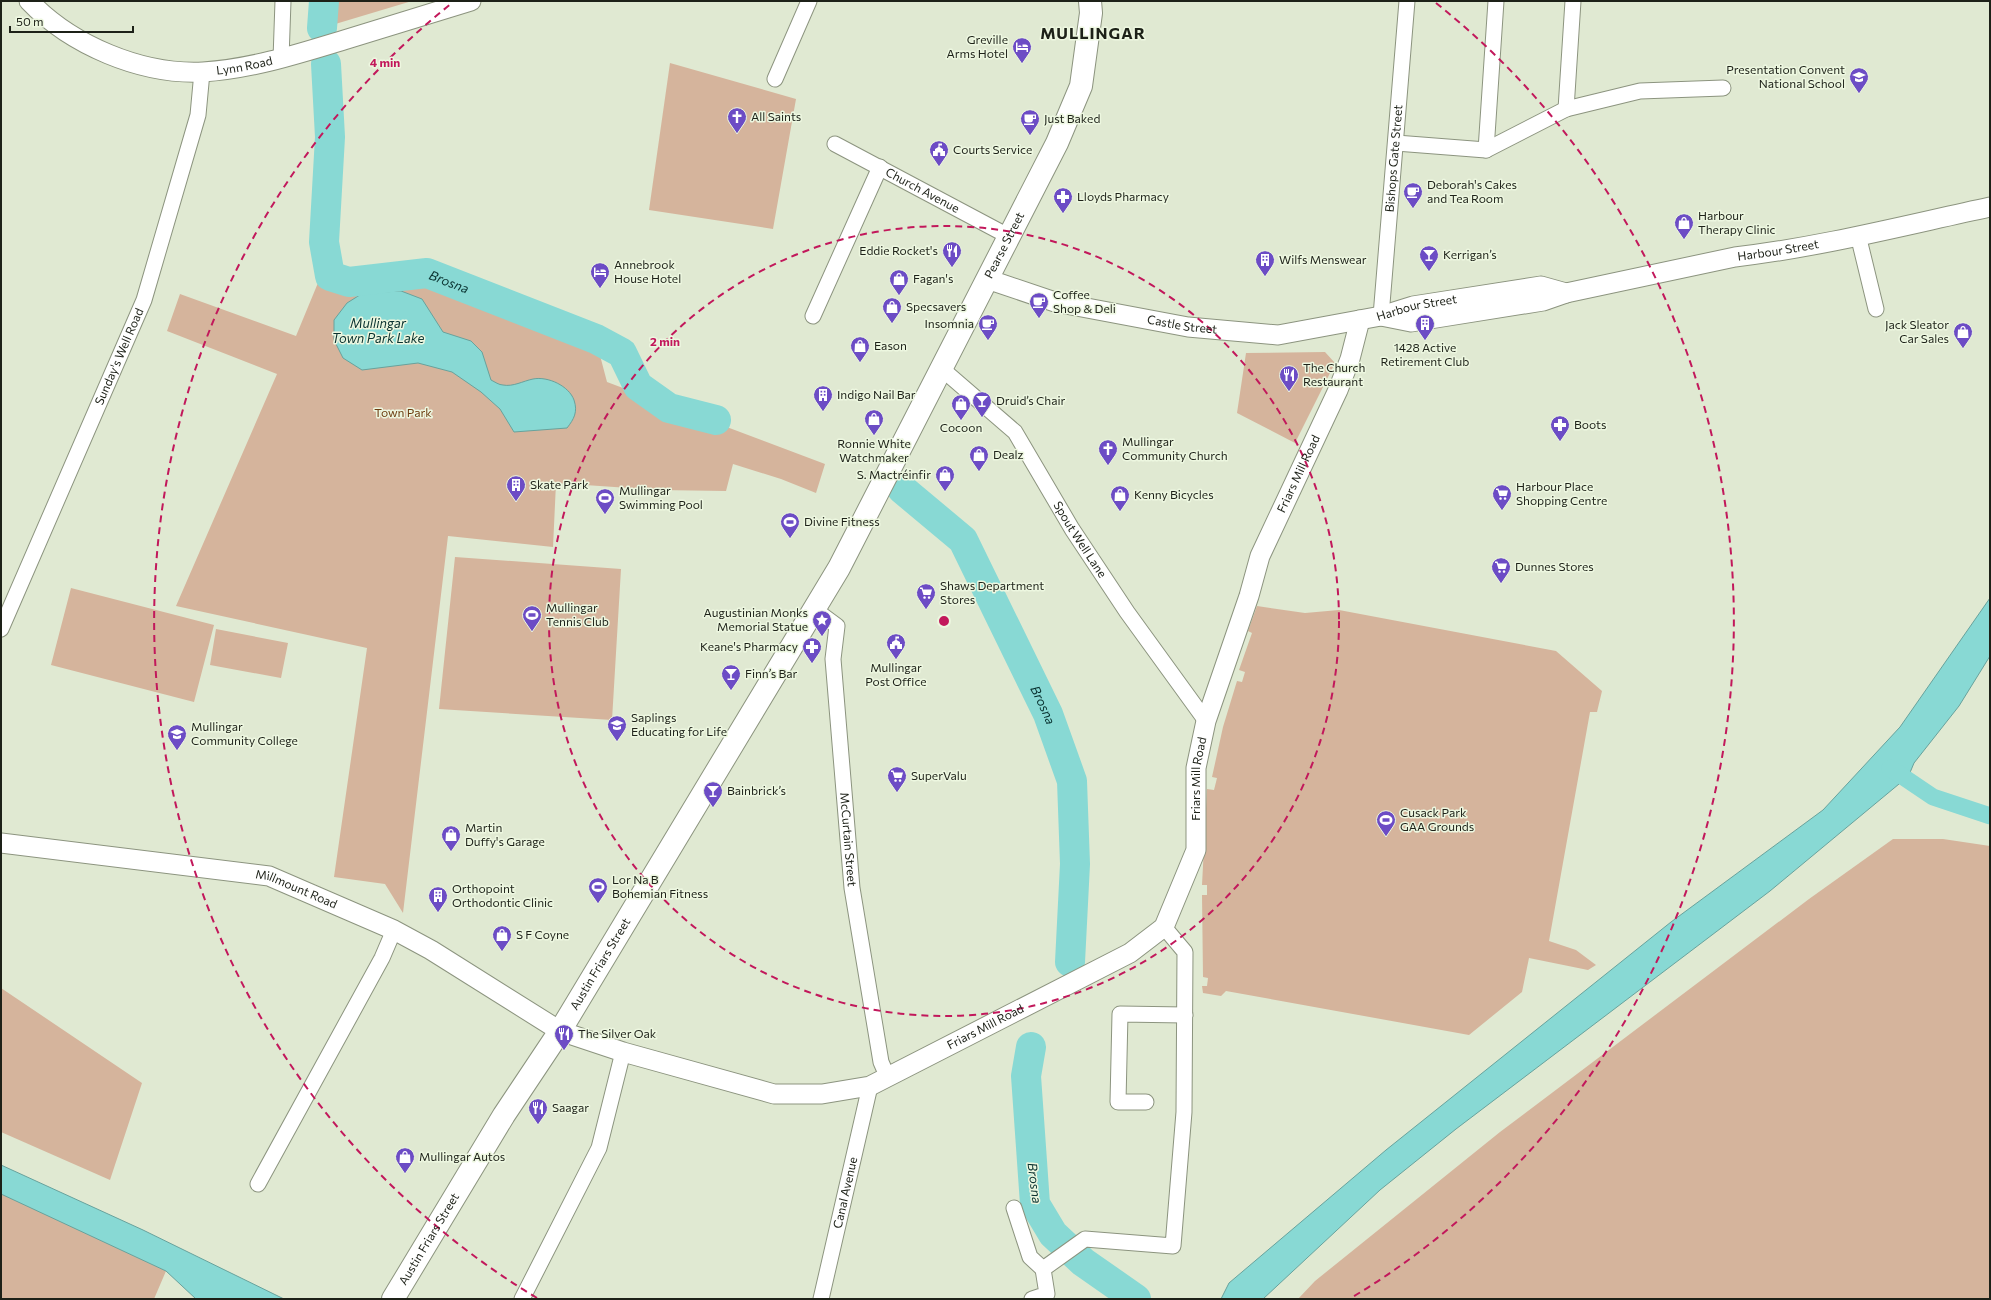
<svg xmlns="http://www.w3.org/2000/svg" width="1991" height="1300" font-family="Commissioner,sans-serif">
  <rect width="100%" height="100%" fill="#e0e9d2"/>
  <path fill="#d5b49c" d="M 324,1 L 412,1 L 322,28 Z
    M 670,63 L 796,99 L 773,229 L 649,210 Z
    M 320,278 L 352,286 L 432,282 L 597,344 L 607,382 L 825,464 L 816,493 L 781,479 L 733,464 L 726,491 L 658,490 L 556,483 L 553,547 L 448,536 L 403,913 L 385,884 L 334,877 L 367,648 L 176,606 L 277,374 L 167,331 L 180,294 L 296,336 Z
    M 1325,352 L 1335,363 L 1295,443 L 1237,413 L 1246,353 Z
    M 455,557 L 621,569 L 612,720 L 439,709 Z
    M 71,588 L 214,625 L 194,702 L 51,665 Z
    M 1257,606 L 1305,613 L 1339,610 L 1556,651 L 1602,691 L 1597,712 L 1590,712 L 1549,941 L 1576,950 L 1596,965 L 1588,970 L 1529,958 L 1522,992 L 1469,1035 L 1226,991 L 1221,996 L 1203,993 L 1202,986 L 1207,986 L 1208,978 L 1203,977 L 1202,895 L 1207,895 L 1207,885 L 1202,885 L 1207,789 L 1214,790 L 1217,778 L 1212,777 L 1223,727 L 1237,681 L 1242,682 L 1245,672 L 1239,670 L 1252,633 L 1248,631 Z
    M 216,629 L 288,643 L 281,678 L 210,665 Z
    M 1893,839 L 1943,839 L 1990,846 L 1990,1299 L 1298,1299 L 1315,1281 L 1500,1132 L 1809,899 Z
    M 1,988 L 142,1083 L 110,1180 L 1,1132 Z
    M 1,1193 L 166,1271 L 154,1299 L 1,1299 Z"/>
  <path fill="#88d9d4" stroke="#68a29c" d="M 401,291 L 422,299 L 443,332 L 471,341 L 482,352 L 491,380 C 495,382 499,385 503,385 C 513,387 523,381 533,379 C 548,376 569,386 574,400 C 578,412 574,419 567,428 L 514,432 L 500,409 L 481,392 L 452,372 L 418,363 L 362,370 L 343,358 L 334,340 L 334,320 L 347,303 L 363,293 Z
    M 1990,598 L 1990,656 L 1959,706 L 1914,763 L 1909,775 L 1899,784 L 1770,891 L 1456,1129 L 1380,1190 L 1263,1299 L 1221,1299 L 1229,1283 L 1386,1150 L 1671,922 L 1823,810 L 1900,727 Z
    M 1,1165 L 143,1230 L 284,1299 L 196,1299 L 166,1271 L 1,1194 Z"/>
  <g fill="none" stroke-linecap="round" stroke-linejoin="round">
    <path stroke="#88d9d4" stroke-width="17" d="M 1890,768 L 1933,797 L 1990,816"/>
    <g stroke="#88d9d4" stroke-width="30">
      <path d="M 322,28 L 324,1"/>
      <path id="s1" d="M 326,64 L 330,137 L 324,242 L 330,276 L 349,282 L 427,273 L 596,339 L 622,353 L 638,386 L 669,408 L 716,420"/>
      <path id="s2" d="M 902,489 L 963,540 L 1048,714 L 1072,781 L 1075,864 L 1070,962"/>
      <path d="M 1031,1047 L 1026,1076 L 1035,1204 L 1053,1234 L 1083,1262 L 1136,1299"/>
    </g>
    <defs>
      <g id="minor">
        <path d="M 281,59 L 283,1"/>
        <path d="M 775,79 L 809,1"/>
        <path d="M 1566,109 L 1573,1"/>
        <path d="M 1396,143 L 1486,150 L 1566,109 L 1640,91 L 1723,88"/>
        <path id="s3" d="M 835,144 L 1010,237"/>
        <path d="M 1486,150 L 1496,1"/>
        <path d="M 1858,235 L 1876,309"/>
        <path d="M 813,316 L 880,167"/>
        <path id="s4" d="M 1381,316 L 1407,1"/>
        <path id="s5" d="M 942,369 L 1015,432 L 1072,529 L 1127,612 L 1206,721"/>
        <path id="s6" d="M 814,609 L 837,626 L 833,659 L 852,888 L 881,1062 L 888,1078"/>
        <path id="s7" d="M 1,629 L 144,300 L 198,115 L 202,72"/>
        <path d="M 1146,1102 L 1118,1102 L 1120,1014 L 1185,1015"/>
        <path d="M 258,1184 L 382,958 L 394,930"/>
        <path d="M 1014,1208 L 1030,1257 L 1043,1269"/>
        <path d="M 522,1299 L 599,1148 L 623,1052"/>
        <path id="s8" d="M 821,1299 L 870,1086"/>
        <path d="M 1032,1299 L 1047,1294 L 1043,1269 L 1085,1239 L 1173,1246 L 1184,1112 L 1185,952 L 1164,927"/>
      </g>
      <g id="tertiary">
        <path id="s9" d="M 29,1 C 71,45 141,75 203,72 C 251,69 298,54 344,40 C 386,27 429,14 471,1"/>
        <path id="s10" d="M 987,279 L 1055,302 L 1188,327 L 1278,335 L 1381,316 L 1413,306 L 1541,286 L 1566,293"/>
        <path id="s11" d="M 1381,316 L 1411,322 L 1543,301 L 1566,293 L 1735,257 C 1821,247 1906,225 1990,207"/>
        <path id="s12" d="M 1,843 L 269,876 L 394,930 L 431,950 L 560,1031 L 623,1052 L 774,1094 L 822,1094 L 870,1086 L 1130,953 L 1164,927 L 1196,850 L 1196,768 L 1206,721 L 1249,596 L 1260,556 L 1338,390 L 1350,359 L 1360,320"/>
      </g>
      <g id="secondary">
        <path id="s13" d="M 393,1299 L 504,1115 L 560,1031 L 839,568 L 1057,143 L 1081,86 L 1091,13 L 1090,1"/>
      </g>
    </defs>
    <use href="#minor" stroke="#8c947f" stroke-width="17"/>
    <use href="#tertiary" stroke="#8c947f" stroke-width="21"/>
    <use href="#secondary" stroke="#8c947f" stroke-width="24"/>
    <use href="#minor" stroke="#fff" stroke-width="15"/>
    <use href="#tertiary" stroke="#fff" stroke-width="19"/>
    <use href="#secondary" stroke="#fff" stroke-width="22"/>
  </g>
  <g fill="none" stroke="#c2185b" stroke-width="2" stroke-dasharray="7 5">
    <circle cx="944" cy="621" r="395"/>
    <path d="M537 1298A790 790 0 0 1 452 3M1436 3A790 790 0 0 1 1351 1298"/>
  </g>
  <defs>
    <symbol id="hotel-pin" viewBox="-11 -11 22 30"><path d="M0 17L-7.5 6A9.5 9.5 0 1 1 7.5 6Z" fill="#6c4cc5" stroke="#edf7e0"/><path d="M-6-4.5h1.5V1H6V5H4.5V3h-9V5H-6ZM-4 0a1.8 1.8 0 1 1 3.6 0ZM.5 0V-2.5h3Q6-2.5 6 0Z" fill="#fff"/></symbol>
    <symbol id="school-pin" viewBox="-11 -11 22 30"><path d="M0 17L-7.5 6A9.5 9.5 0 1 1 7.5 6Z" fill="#6c4cc5" stroke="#edf7e0"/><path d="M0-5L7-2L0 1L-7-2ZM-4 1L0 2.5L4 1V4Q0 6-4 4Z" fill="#fff"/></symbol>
    <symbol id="church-pin" viewBox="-11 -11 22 30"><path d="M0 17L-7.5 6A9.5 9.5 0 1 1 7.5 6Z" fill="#6c4cc5" stroke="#edf7e0"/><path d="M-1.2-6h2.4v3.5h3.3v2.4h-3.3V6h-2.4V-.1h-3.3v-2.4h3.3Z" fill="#fff"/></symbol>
    <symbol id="cafe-pin" viewBox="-11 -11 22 30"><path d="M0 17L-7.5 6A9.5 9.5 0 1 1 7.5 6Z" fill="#6c4cc5" stroke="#edf7e0"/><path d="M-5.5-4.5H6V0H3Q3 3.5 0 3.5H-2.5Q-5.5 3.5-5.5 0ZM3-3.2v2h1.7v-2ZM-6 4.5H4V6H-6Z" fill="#fff"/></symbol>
    <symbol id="civic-pin" viewBox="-11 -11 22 30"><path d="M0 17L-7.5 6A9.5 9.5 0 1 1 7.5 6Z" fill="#6c4cc5" stroke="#edf7e0"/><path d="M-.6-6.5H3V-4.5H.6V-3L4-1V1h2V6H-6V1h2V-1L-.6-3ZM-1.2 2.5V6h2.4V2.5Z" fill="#fff"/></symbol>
    <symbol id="pharmacy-pin" viewBox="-11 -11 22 30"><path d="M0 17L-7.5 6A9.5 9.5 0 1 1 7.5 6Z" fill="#6c4cc5" stroke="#edf7e0"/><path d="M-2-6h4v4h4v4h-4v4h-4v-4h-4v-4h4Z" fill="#fff"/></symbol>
    <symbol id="shop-pin" viewBox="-11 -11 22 30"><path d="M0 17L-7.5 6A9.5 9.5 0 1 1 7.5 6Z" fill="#6c4cc5" stroke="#edf7e0"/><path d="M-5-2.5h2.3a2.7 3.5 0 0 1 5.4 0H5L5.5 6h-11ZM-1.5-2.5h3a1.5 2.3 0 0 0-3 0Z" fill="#fff"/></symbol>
    <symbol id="restaurant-pin" viewBox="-11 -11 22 30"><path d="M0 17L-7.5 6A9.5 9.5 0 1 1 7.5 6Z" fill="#6c4cc5" stroke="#edf7e0"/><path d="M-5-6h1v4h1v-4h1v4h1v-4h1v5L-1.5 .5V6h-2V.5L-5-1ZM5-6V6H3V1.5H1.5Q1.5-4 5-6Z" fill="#fff"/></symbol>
    <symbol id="bar-pin" viewBox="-11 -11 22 30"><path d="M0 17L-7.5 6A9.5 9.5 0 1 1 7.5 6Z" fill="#6c4cc5" stroke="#edf7e0"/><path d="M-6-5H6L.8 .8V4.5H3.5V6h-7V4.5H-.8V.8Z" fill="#fff"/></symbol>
    <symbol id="building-pin" viewBox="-11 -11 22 30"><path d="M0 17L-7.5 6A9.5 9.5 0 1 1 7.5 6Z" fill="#6c4cc5" stroke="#edf7e0"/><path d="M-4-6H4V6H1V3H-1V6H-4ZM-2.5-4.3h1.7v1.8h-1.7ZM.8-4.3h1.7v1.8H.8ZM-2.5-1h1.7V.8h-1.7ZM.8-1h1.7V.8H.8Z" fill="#fff"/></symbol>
    <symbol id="supermarket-pin" viewBox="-11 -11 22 30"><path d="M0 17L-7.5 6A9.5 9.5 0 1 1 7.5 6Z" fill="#6c4cc5" stroke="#edf7e0"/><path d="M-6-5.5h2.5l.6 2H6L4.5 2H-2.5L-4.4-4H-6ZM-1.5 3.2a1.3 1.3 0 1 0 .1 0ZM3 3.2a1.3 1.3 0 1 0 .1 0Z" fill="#fff"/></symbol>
    <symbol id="stadium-pin" viewBox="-11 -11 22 30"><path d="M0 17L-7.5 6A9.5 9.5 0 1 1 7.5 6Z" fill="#6c4cc5" stroke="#edf7e0"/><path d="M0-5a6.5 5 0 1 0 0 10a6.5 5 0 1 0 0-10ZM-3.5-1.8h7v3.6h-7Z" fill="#fff"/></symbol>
    <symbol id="sight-pin" viewBox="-11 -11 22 30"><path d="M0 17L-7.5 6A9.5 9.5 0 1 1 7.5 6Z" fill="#6c4cc5" stroke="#edf7e0"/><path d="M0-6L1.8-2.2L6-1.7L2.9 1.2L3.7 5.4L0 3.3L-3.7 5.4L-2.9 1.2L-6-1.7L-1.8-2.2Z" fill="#fff"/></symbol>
  </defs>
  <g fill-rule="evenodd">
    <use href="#hotel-pin" x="1011" y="36" width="22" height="30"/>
    <use href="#school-pin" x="1848" y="66" width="22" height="30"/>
    <use href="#church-pin" x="726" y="106" width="22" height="30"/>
    <use href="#cafe-pin" x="1019" y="108" width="22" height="30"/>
    <use href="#civic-pin" x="928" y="139" width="22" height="30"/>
    <use href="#cafe-pin" x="1402" y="181" width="22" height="30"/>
    <use href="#pharmacy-pin" x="1052" y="186" width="22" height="30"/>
    <use href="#shop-pin" x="1673" y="212" width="22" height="30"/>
    <use href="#restaurant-pin" x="941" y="240" width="22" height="30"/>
    <use href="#bar-pin" x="1418" y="244" width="22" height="30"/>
    <use href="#building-pin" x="1254" y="249" width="22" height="30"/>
    <use href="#hotel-pin" x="589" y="261" width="22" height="30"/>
    <use href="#shop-pin" x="888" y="268" width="22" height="30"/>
    <use href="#cafe-pin" x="1028" y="291" width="22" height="30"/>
    <use href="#shop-pin" x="881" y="296" width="22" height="30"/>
    <use href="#cafe-pin" x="977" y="313" width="22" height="30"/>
    <use href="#building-pin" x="1414" y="313" width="22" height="30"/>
    <use href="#shop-pin" x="1952" y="321" width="22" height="30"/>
    <use href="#shop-pin" x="849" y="335" width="22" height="30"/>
    <use href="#restaurant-pin" x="1278" y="364" width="22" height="30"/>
    <use href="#building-pin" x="812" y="384" width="22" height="30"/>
    <use href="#bar-pin" x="971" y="390" width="22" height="30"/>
    <use href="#shop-pin" x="950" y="393" width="22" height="30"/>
    <use href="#shop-pin" x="863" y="408" width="22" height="30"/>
    <use href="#pharmacy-pin" x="1549" y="414" width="22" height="30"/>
    <use href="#church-pin" x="1097" y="438" width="22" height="30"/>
    <use href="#shop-pin" x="968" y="444" width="22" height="30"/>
    <use href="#shop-pin" x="934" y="464" width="22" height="30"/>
    <use href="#building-pin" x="505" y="474" width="22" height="30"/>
    <use href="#supermarket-pin" x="1491" y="483" width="22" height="30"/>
    <use href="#shop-pin" x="1109" y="484" width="22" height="30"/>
    <use href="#stadium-pin" x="594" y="487" width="22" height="30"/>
    <use href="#stadium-pin" x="779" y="511" width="22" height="30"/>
    <use href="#supermarket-pin" x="1490" y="556" width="22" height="30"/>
    <use href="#supermarket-pin" x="915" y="582" width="22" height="30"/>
    <use href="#stadium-pin" x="521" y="604" width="22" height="30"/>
    <use href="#sight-pin" x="811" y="609" width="22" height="30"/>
    <use href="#civic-pin" x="885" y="632" width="22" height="30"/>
    <use href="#pharmacy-pin" x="801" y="636" width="22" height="30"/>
    <use href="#bar-pin" x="720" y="663" width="22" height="30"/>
    <use href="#school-pin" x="606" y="714" width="22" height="30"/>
    <use href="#school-pin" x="166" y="723" width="22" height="30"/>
    <use href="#supermarket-pin" x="886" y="765" width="22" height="30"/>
    <use href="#bar-pin" x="702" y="780" width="22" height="30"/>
    <use href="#stadium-pin" x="1375" y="809" width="22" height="30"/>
    <use href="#shop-pin" x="440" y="824" width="22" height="30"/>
    <use href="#stadium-pin" x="587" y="876" width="22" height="30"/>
    <use href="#building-pin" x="427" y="885" width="22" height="30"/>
    <use href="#shop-pin" x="491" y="924" width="22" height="30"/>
    <use href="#restaurant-pin" x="553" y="1023" width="22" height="30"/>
    <use href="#restaurant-pin" x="527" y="1097" width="22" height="30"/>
    <use href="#shop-pin" x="394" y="1146" width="22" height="30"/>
  </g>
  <g text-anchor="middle" stroke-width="3" stroke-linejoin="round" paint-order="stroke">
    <g font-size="12" fill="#1d2118" stroke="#edf7e0" text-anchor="start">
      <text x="1008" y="44" text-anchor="end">Greville<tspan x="1008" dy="14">Arms Hotel</tspan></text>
      <text x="1845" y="74" text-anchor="end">Presentation Convent<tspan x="1845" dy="14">National School</tspan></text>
      <text x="751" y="121">All Saints</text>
      <text x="1044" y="123">Just Baked</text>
      <text x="953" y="154">Courts Service</text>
      <text x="1427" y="189">Deborah's Cakes<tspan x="1427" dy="14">and Tea Room</tspan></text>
      <text x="1077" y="201">Lloyds Pharmacy</text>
      <text x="1698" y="220">Harbour<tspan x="1698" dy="14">Therapy Clinic</tspan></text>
      <text x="938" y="255" text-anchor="end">Eddie Rocket's</text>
      <text x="1443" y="259">Kerrigan’s</text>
      <text x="1279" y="264">Wilfs Menswear</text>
      <text x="614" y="269">Annebrook<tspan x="614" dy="14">House Hotel</tspan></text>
      <text x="913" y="283">Fagan's</text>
      <text x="1053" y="299">Coffee<tspan x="1053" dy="14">Shop &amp; Deli</tspan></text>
      <text x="906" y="311">Specsavers</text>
      <text x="974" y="328" text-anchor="end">Insomnia</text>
      <text x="1949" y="329" text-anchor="end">Jack Sleator<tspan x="1949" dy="14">Car Sales</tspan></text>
      <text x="874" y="350">Eason</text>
      <text x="1425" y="352" text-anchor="middle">1428 Active<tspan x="1425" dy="14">Retirement Club</tspan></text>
      <text x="1303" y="372">The Church<tspan x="1303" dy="14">Restaurant</tspan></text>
      <text x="837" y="399">Indigo Nail Bar</text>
      <text x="996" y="405">Druid’s Chair</text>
      <text x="1574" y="429">Boots</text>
      <text x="961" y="432" text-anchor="middle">Cocoon</text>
      <text x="1122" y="446">Mullingar<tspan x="1122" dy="14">Community Church</tspan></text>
      <text x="874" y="448" text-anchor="middle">Ronnie White<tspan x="874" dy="14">Watchmaker</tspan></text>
      <text x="993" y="459">Dealz</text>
      <text x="931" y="479" text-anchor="end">S. Mactréinfir</text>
      <text x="530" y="489">Skate Park</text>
      <text x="1516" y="491">Harbour Place<tspan x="1516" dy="14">Shopping Centre</tspan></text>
      <text x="619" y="495">Mullingar<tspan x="619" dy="14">Swimming Pool</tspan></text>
      <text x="1134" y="499">Kenny Bicycles</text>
      <text x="804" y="526">Divine Fitness</text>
      <text x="1515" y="571">Dunnes Stores</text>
      <text x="940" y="590">Shaws Department<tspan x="940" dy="14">Stores</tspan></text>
      <text x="546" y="612">Mullingar<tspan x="546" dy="14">Tennis Club</tspan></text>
      <text x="808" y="617" text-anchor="end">Augustinian Monks<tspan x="808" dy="14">Memorial Statue</tspan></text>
      <text x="798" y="651" text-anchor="end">Keane's Pharmacy</text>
      <text x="896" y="672" text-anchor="middle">Mullingar<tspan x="896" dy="14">Post Office</tspan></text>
      <text x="745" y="678">Finn’s Bar</text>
      <text x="631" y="722">Saplings<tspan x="631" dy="14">Educating for Life</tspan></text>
      <text x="191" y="731">Mullingar<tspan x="191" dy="14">Community College</tspan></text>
      <text x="911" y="780">SuperValu</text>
      <text x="727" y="795">Bainbrick’s</text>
      <text x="1400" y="817">Cusack Park<tspan x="1400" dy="14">GAA Grounds</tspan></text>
      <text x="465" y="832">Martin<tspan x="465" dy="14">Duffy's Garage</tspan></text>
      <text x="612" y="884">Lor Na B<tspan x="612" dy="14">Bohemian Fitness</tspan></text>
      <text x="452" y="893">Orthopoint<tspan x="452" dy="14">Orthodontic Clinic</tspan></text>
      <text x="516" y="939">S F Coyne</text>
      <text x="578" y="1038">The Silver Oak</text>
      <text x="552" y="1112">Saagar</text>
      <text x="419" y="1161">Mullingar Autos</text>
    </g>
    <g font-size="12" fill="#1d2118" stroke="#edf7e0">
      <text dy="4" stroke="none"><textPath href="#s9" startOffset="235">Lynn Road</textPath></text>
      <text dy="4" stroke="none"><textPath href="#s4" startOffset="158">Bishops Gate Street</textPath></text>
      <text dy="4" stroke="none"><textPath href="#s3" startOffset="99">Church Avenue</textPath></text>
      <text dy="4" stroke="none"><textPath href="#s13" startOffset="1219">Pearse Street</textPath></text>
      <text dy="4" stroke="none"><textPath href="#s11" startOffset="405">Harbour Street</textPath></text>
      <text dy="4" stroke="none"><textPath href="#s10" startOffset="439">Harbour Street</textPath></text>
      <text dy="4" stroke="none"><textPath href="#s10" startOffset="201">Castle Street</textPath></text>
      <text dy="4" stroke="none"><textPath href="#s7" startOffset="297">Sunday's Well Road</textPath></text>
      <text dy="4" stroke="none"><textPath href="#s12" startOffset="1733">Friars Mill Road</textPath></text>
      <text dy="4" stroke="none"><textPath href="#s5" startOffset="222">Spout Well Lane</textPath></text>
      <text dy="4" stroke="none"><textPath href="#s12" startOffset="1410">Friars Mill Road</textPath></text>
      <text dy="4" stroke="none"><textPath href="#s6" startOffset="243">McCurtain Street</textPath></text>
      <text dy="4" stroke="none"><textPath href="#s12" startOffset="300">Millmount Road</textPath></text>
      <text dy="4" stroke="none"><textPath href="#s13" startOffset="394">Austin Friars Street</textPath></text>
      <text dy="4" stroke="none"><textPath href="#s12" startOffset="1050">Friars Mill Road</textPath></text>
      <text dy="4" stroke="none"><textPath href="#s8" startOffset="109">Canal Avenue</textPath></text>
      <text dy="4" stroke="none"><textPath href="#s13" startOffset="70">Austin Friars Street</textPath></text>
    </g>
    <g font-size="12" fill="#6c3c0f" stroke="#edf7e0">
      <text x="403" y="417">Town Park</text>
    </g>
    <g font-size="13" font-style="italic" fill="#093230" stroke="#edf7e0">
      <text dy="5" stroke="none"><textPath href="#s1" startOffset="335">Brosna</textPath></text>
      <text x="378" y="328">Mullingar<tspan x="378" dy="15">Town Park Lake</tspan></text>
      <text dy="5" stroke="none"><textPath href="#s2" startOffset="263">Brosna</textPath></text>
      <text transform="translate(1035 1183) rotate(83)" y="5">Brosna</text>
    </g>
    <g font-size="16" font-weight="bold" letter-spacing="1" fill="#1d2118" stroke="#edf7e0">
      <text x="1093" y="39">MULLINGAR</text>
    </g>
  </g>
  <circle cx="944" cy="621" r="6" fill="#c2185b" stroke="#edf7e0" stroke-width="2"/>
  <g font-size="12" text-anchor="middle" font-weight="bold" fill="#c2185b" stroke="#edf7e0" stroke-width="3" stroke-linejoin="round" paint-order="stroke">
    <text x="385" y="67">4 min</text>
    <text x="665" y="346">2 min</text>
  </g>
  <rect width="1991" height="1300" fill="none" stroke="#1d2118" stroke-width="4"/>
  <path d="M10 26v6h123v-6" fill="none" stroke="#1d2118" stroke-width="2"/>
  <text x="16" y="26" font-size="12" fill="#1d2118" stroke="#edf7e0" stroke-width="3" paint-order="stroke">50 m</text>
</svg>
